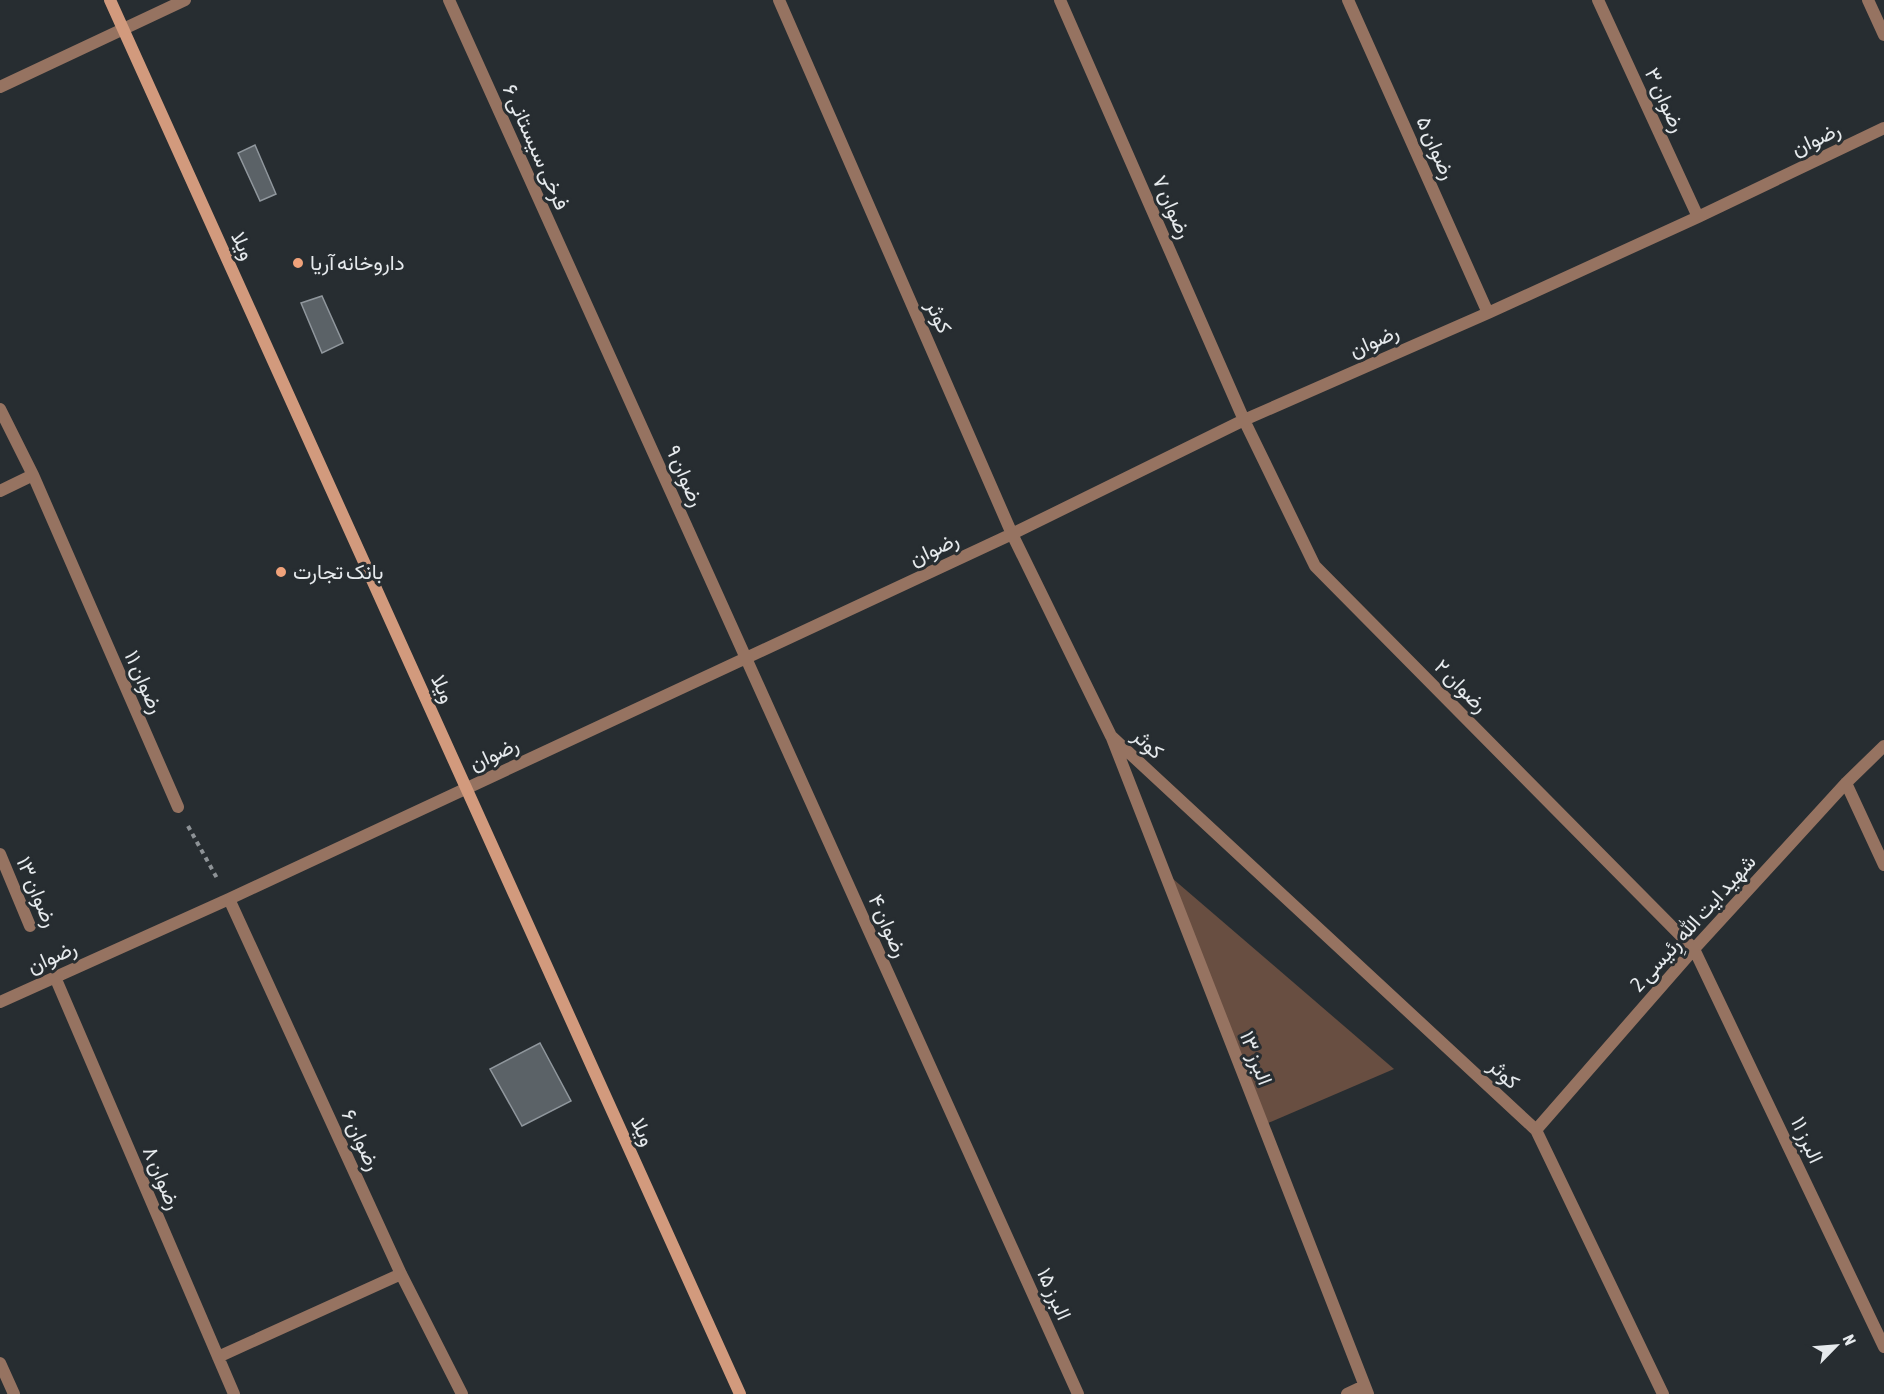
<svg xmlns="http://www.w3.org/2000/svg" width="1884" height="1394" font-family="'Asap Condensed',Vazirmatn,sans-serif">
  <rect width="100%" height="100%" fill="#272d31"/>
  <path fill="#684e41" d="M 1158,866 L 1394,1069 L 1268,1123 Z"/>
  <path fill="#5b6267" stroke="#90979d" stroke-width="1.5" d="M 255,145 L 276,194 L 260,201 L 238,153 Z
    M 322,296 L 343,343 L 322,353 L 301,303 Z
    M 540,1043 L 571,1101 L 522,1126 L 490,1069 Z"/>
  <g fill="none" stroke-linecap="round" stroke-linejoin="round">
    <path stroke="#8d9296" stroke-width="4" stroke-dasharray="4.5 4.5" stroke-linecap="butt" d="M 188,826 L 218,880"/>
    <path stroke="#967361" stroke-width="12" d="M 449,0 L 1078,1394
      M 779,0 L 1012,534 L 1111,736 L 1536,1130 L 1663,1394
      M 1060,0 L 1244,420 L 1315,566 L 1694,949 L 1884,1347
      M 1348,0 L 1488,313
      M 1598,0 L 1698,217
      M 1868,0 L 1884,35
      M 0,409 L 33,475 L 178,807
      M 0,491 L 33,475
      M 1112,738 L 1368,1394
      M 1846,783 L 1884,865
      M 0,854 L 30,926
      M 229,899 L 401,1274 L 462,1394
      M 55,977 L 234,1394
      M 0,1002 L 229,899 L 1012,534 L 1244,420 L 1488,313 L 1698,217 L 1884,128
      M 1536,1130 L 1694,949 L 1846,783 L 1884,746
      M 218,1357 L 401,1274
      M 0,1363 L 14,1394
      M 1347,1394 L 1364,1386"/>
    <path stroke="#967361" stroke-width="12" d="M 0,87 L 185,0"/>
    <path stroke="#d29a7d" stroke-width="12" d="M 110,0 L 740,1394"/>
  </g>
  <g fill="#f0a27a" stroke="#272d31" stroke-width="2">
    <circle cx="298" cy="263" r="6"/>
    <circle cx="281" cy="572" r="6"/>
  </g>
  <g text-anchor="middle" stroke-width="6" stroke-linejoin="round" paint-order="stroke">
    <g font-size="21" fill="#e6eaed" stroke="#272d31">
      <text transform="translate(1665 100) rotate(65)" y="7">رضوان ۳</text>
      <text transform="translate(1816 139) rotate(-25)" y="7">رضوان</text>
      <text transform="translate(536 147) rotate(66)" y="7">فرخی سیستانی ۶</text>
      <text transform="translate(1436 148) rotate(66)" y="7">رضوان ۵</text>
      <text transform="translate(1172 207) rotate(66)" y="7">رضوان ۷</text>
      <text transform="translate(243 246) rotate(66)" y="7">ویلا</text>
      <text transform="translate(939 317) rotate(66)" y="7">کوثر</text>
      <text transform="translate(1374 341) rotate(-24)" y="7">رضوان</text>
      <text transform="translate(685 476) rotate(66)" y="7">رضوان ۹</text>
      <text transform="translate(934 549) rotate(-25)" y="7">رضوان</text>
      <text transform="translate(144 682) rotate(66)" y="7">رضوان ۱۱</text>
      <text transform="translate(1461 686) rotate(45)" y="7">رضوان ۲</text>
      <text transform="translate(443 689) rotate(66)" y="7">ویلا</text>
      <text transform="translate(1148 744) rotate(43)" y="7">کوثر</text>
      <text transform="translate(494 754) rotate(-25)" y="7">رضوان</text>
      <text transform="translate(37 892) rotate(67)" y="7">رضوان ۱۳</text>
      <text transform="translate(1693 923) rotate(-48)" y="7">شهید ایت الله رِئیسی 2</text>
      <text transform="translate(888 926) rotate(66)" y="7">رضوان ۴</text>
      <text transform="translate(52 957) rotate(-24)" y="7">رضوان</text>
      <text transform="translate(1256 1058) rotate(69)" y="7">البرز ۱۳</text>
      <text transform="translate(1504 1074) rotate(43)" y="7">کوثر</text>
      <text transform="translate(643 1132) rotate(66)" y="7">ویلا</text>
      <text transform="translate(361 1140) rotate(65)" y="7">رضوان ۶</text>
      <text transform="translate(1807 1140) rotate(65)" y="7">البرز ۱۱</text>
      <text transform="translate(162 1178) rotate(67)" y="7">رضوان ۸</text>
      <text transform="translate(1054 1294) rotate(66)" y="7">البرز ۱۵</text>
    </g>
    <g font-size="21" fill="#e6eaed" stroke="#272d31" text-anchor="start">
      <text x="310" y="270">داروخانه آریا</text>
      <text x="293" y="579">بانک تجارت</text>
    </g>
  </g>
  <g transform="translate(1836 1346) rotate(65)" stroke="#272d31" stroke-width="4.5" paint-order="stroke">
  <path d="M0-4.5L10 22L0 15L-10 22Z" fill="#e6eaed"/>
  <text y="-9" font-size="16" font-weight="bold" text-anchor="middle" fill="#e6eaed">N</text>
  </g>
</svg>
